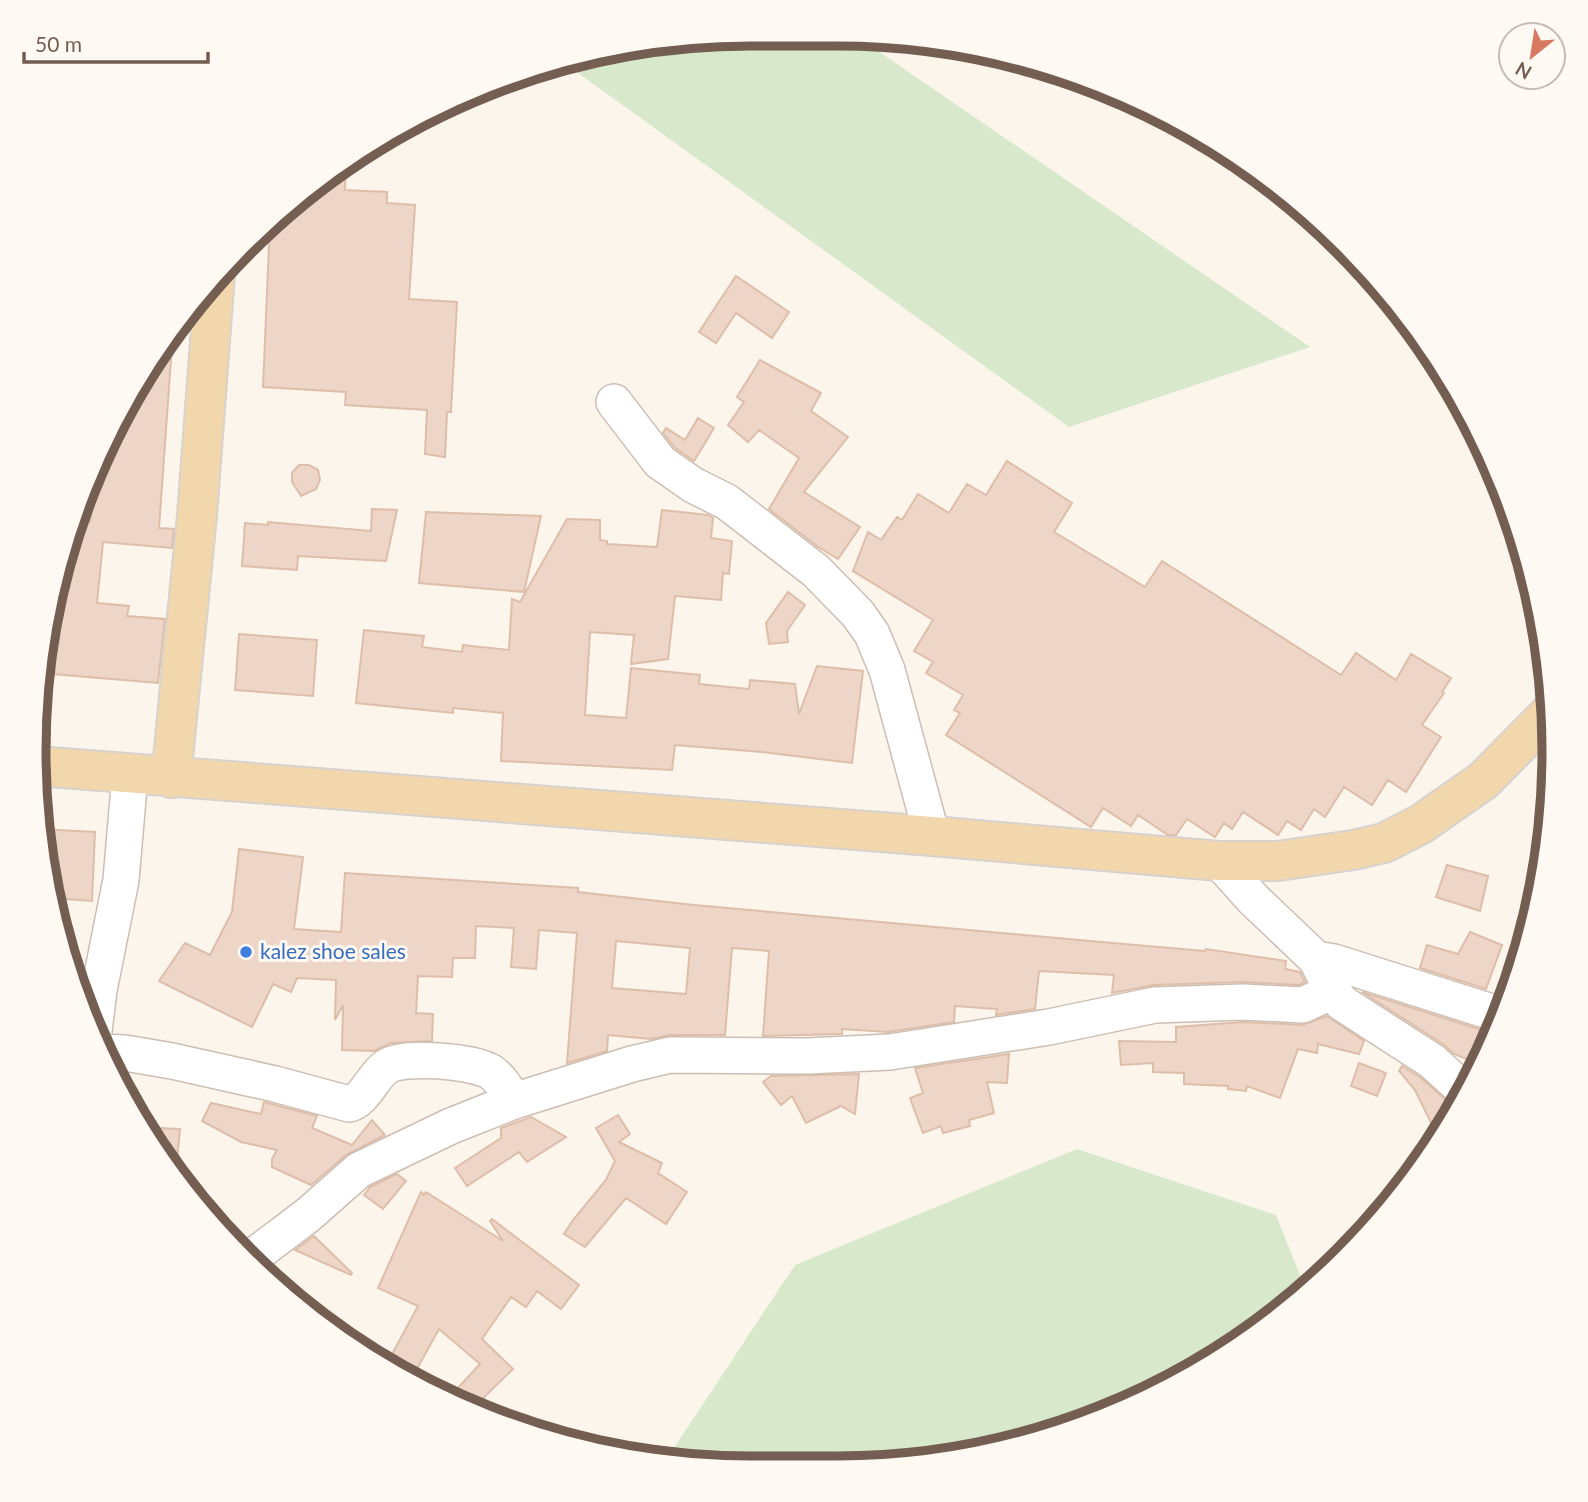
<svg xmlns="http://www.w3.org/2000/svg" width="1588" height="1502" font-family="Lato,sans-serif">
  <rect width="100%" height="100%" fill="#fbf5ec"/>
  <path fill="#d7e8cb" d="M 856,36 L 1310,347 L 1069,427 L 563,62 L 611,47 Z
    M 1077,1149 L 1276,1215 L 1307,1293 L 1196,1373 L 1067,1431 L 930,1463 L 751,1469 L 666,1460 L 795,1265 Z"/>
  <path fill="#edd6c7" stroke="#debda9" stroke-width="2" fill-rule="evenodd" d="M 346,163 L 345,190 L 387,192 L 387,203 L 415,205 L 409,299 L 457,302 L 451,412 L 447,412 L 445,457 L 425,454 L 427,410 L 345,405 L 346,392 L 263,387 L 270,223 L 314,181 Z
    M 736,276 L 789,312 L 772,338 L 736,313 L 716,343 L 699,332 Z
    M 173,331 L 159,528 L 174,529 L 172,548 L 103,542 L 97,603 L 129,606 L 127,616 L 165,619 L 158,683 L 41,673 L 56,598 L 64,599 L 72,521 L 90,522 L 97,464 L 130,392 Z
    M 760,360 L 821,393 L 811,411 L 848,437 L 804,492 L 860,527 L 838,559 L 818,547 L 769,509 L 799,458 L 759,430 L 748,442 L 728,425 L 744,402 L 737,397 Z
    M 698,418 L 714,428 L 694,461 L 674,447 L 663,433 L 666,428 L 685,440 Z
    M 1007,461 L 1072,503 L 1054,532 L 1145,587 L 1162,561 L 1341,675 L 1356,653 L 1396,680 L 1411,654 L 1451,678 L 1442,692 L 1444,693 L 1422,725 L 1441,737 L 1406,792 L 1388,780 L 1372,805 L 1344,787 L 1325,817 L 1314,809 L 1301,830 L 1287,821 L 1278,835 L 1243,812 L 1232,829 L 1224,823 L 1215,837 L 1187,819 L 1176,835 L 1168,835 L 1138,815 L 1131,826 L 1103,808 L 1091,827 L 946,735 L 960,713 L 954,710 L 963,695 L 926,673 L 933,662 L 914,651 L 933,620 L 853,571 L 868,532 L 881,540 L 897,517 L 902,520 L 918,494 L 949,513 L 967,484 L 986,495 Z
    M 299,465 L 309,465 L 318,470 L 320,480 L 316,489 L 301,496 L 292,482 L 292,473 Z
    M 372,509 L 397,510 L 386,561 L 298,556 L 297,570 L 242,566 L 245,523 L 268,525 L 268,522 L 371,531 Z
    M 662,510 L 708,515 L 713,518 L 711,538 L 732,541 L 729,574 L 723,573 L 721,600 L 675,596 L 668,659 L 631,664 L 634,635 L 590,632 L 585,715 L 626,718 L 631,668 L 700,675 L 699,684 L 749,689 L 750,680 L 795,684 L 799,714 L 817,666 L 863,671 L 852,763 L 762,752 L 675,745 L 672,770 L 501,761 L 503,713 L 453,708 L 453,713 L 356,703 L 364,630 L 424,636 L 422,647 L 462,652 L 463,645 L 509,650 L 512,599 L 520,602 L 567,519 L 600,520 L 600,540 L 607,541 L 607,544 L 657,547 Z
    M 426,512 L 541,516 L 524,592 L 419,583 Z
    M 788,592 L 805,605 L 787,631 L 788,642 L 769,644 L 766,623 Z
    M 239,634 L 317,640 L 313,696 L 235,690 Z
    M 39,829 L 95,832 L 92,901 L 52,898 L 39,844 Z
    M 239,849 L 303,857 L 294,929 L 341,932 L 345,873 L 578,888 L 578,892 L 694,905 L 1090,941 L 1205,951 L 1206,949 L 1286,961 L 1285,969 L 1300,972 L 1305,982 L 1299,985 L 1242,982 L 1154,985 L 1112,993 L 1114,975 L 1039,971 L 1035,1009 L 996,1015 L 997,1009 L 955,1006 L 954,1022 L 888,1032 L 842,1029 L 842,1034 L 763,1036 L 769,951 L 732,948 L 725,1035 L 670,1035 L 651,1039 L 608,1035 L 607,1051 L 567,1063 L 577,933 L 539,930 L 536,969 L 511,967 L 514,928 L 476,926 L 475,958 L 453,958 L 452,977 L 418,976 L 416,1013 L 433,1014 L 432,1041 L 391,1043 L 374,1051 L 342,1050 L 343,1005 L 335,1020 L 336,980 L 297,978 L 291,992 L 273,984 L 252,1027 L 159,981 L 185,943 L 210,955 L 232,912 ZM 616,941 L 690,948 L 686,994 L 612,988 Z
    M 1447,865 L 1488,876 L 1480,911 L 1436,897 Z
    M 1470,932 L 1502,945 L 1486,989 L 1420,968 L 1427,945 L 1458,954 Z
    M 1362,992 L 1494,1034 L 1482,1065 L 1454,1054 L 1443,1044 Z
    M 1327,1016 L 1364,1041 L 1359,1054 L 1318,1044 L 1317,1053 L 1298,1049 L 1280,1098 L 1247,1086 L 1246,1091 L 1228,1089 L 1228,1086 L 1184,1084 L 1184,1073 L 1153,1072 L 1153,1063 L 1121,1065 L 1119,1041 L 1176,1042 L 1176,1027 L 1243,1022 L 1302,1025 Z
    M 1009,1054 L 1007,1083 L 987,1082 L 994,1113 L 969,1120 L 970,1126 L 943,1133 L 941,1126 L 923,1133 L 910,1098 L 923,1093 L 915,1068 Z
    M 1359,1063 L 1386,1073 L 1377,1096 L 1351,1086 Z
    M 1402,1066 L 1420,1077 L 1456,1109 L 1438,1137 L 1415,1090 L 1399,1071 Z
    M 859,1074 L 855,1114 L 841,1106 L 806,1123 L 792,1096 L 781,1105 L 763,1082 L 771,1076 Z
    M 264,1102 L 317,1116 L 312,1128 L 352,1145 L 372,1120 L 385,1135 L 346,1155 L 311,1185 L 272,1167 L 272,1159 L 277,1150 L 241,1142 L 202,1121 L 211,1103 L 261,1114 Z
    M 618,1115 L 630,1134 L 619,1142 L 662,1163 L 658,1173 L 687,1192 L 666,1224 L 626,1198 L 585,1247 L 564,1234 L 573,1220 L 606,1180 L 615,1161 L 596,1128 Z
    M 531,1117 L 566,1137 L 527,1162 L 519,1152 L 467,1186 L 455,1168 L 501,1138 L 501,1128 Z
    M 156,1128 L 180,1129 L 176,1171 L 155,1143 Z
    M 397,1174 L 406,1181 L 383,1209 L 364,1195 L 370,1187 Z
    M 421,1192 L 424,1195 L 426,1192 L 503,1241 L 490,1221 L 492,1219 L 579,1285 L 561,1309 L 537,1291 L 526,1307 L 511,1297 L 482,1339 L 513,1369 L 475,1406 L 457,1389 L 480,1364 L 439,1329 L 412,1378 L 390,1358 L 418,1306 L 378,1288 Z
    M 314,1236 L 352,1273 L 351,1275 L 295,1250 Z"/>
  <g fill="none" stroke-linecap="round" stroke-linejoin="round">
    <defs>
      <path id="minor" d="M 614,402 L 660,462 L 693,485 L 727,502 L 816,571 L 858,614 L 872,634 L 887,670 L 932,836
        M 1219,861 L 1253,899 L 1316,959 L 1334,962 L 1501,1015
        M 1320,967 L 1334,993 L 1342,1003 L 1432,1061 L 1466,1092
        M 94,1031 L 99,990 L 121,880 L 130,775
        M 103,1052 L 125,1053 L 172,1061 L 275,1084 L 349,1104 C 364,1101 373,1076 386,1067 C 403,1055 473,1061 491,1072 C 502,1080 507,1090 514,1101
        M 247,1261 L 308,1215 L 359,1170 L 451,1126 L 514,1101 L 632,1064 L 670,1055 L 808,1056 L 890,1052 L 1049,1027 L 1155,1005 L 1243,1002 L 1303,1005 L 1322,996 L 1330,987"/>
      <path id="major" d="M 37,766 L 932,836 L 1219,861 L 1278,861 L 1353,850 L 1384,843 L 1421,824 L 1484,780 L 1550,713
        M 171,778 L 197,516 L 215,274"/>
    </defs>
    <use href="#minor" stroke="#ccbeb3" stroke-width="38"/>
    <use href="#major" stroke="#d8d2ce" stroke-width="42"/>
    <use href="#minor" stroke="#fff" stroke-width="35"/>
    <use href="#major" stroke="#f2d7ad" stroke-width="38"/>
  </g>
  <circle fill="#3f7fe0" stroke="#fef9f3" stroke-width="2.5" cx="246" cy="952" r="7"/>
  <g text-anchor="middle" stroke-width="6" stroke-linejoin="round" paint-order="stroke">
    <g font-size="21" fill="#366cbe" stroke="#fef9f3" text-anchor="start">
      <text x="260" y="959">kalez shoe sales</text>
    </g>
  </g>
  <path d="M0 0H1588V1502H0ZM751 46H837A705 705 0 0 1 1542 751V751A705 705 0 0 1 837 1456H751A705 705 0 0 1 46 751V751A705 705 0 0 1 751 46Z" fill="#fef9f3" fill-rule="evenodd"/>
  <path fill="none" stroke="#745d51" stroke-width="9" d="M751 46H837A705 705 0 0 1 1542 751V751A705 705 0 0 1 837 1456H751A705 705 0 0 1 46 751V751A705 705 0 0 1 751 46Z"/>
  <g transform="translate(1532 56) rotate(210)"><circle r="33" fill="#fef9f3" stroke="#c7bbb2" stroke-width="2"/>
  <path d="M0-5L12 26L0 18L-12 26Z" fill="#d77960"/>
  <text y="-10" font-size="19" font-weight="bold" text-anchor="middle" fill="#745d51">N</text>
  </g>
  <path d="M24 52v10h184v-10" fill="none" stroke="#745d51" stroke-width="3.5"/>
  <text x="35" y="52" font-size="21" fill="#745d51" stroke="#fef9f3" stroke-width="5" paint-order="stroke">50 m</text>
</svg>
